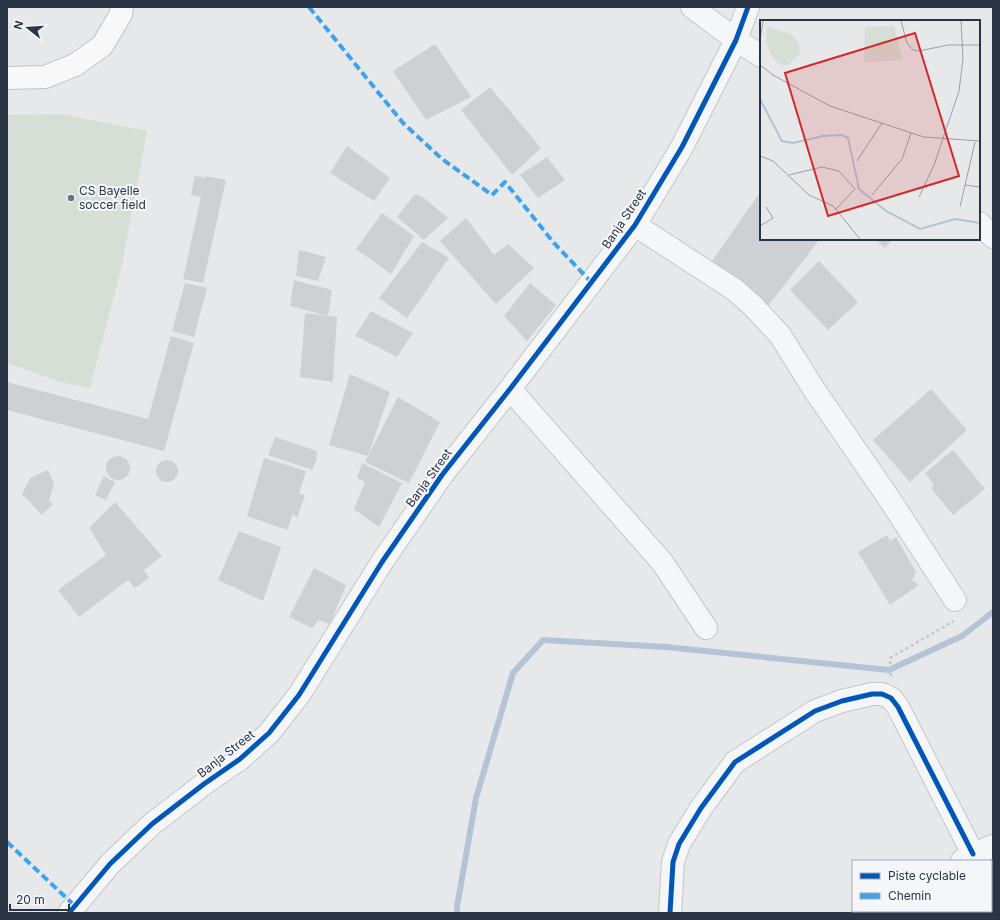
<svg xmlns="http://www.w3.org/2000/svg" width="1000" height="920" font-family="Inter,sans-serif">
  <rect width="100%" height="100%" fill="#e6e8ea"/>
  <path fill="#d6ded6" d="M 61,114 L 147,131 L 122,265 L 90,388 L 61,382 L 7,363 L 7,115 Z"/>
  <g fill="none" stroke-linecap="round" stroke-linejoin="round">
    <path stroke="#b4c4d5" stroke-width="6" d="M 457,913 L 457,907 L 476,798 L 513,673 L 543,640 L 666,647 L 889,670 L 962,636 L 993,612"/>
  </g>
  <path fill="#ced0d3" d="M 435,44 L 471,97 L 426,120 L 393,71 Z
    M 490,87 L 541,148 L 512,175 L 461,110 Z
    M 347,146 L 390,178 L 374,201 L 330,173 Z
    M 547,157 L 565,180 L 538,198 L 520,175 Z
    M 195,176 L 206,178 L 206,176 L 226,180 L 203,283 L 183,279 L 201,197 L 191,195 Z
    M 761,191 L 761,239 L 820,239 L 768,306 L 710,264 Z
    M 415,194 L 424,198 L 448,218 L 424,240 L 397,217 Z
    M 382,213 L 414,236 L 391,274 L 356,249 Z
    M 466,218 L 494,255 L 508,244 L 534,268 L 496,304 L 440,241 Z
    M 875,239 L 893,239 L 885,248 Z
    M 422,242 L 449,258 L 407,318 L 379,298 Z
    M 299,250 L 326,257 L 318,281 L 296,276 Z
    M 819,261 L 858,302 L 828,330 L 790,290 Z
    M 294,280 L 332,290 L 328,316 L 337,317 L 333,382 L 300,377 L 305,313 L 328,316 L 290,306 Z
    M 185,283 L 207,288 L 194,337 L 172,331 Z
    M 530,283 L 556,305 L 527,341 L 504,316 Z
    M 371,311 L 413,333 L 397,357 L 355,336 Z
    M 171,336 L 194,343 L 164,451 L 7,410 L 7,382 L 148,419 Z
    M 350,374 L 390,392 L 368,456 L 329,445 Z
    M 931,389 L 967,430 L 910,482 L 873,440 Z
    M 398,397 L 440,422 L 409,483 L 365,462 Z
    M 275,437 L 317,451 L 316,461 L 312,470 L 268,455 Z
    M 953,450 L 985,489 L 953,515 L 931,488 L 934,485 L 925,473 Z
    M106 468a12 12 0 1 1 24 0a12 12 0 1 1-24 0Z
    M 264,458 L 306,471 L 299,494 L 305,495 L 297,518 L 293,514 L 287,530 L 247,516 Z
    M156 471a11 11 0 1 1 22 0a11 11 0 1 1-22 0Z
    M 362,463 L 402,483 L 379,527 L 354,509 L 365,482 L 357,478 Z
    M 48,470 L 54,483 L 49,501 L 53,504 L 42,515 L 22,494 L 30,478 Z
    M 104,476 L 115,482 L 106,500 L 95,495 Z
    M 115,502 L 162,556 L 144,570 L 149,578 L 135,588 L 128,580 L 79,617 L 58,590 L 106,555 L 89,528 Z
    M 239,531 L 281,547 L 263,601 L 218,580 Z
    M 887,535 L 890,541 L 896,537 L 916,572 L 912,580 L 919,585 L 890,605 L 858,552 Z
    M 314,568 L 346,585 L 330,624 L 319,620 L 312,628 L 289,617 Z"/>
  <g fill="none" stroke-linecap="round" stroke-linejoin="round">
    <defs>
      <path id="minor" d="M 692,7 L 736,40 L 761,56
        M 979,223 L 993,237
        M 635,225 L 735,290 L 753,306 L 780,335 L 813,388 L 888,497 L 955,600
        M 510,389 L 662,562 L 706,628
        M 962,861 L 973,854 L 993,846
        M 69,913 L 110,864 L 152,824 L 204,784 L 240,759 L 269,733 L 299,695 L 382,562 L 442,475 L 510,389 L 635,225 L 682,147 L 736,40 L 748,7
        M 670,913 L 673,862 L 679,844 L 701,808 L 735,762 L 815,711 L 842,701 L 872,694 L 882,694 L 891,698 L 898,707 L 973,854
        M 912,913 L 914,911"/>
      <path id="major" d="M 7,78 L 45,77 L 75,65 L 102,46 L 121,14 L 122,7"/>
    </defs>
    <use href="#minor" stroke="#c4c6c8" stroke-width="24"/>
    <use href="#major" stroke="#c2c5c8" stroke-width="24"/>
    <path stroke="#c5c6ca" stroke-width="2.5" stroke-dasharray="3 3" stroke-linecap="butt" d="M 891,676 L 890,658 L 954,621"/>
    <use href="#minor" stroke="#f5f6f7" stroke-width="22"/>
    <use href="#major" stroke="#f8f8f8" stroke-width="22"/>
    <path stroke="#3ea3ec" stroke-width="4" stroke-dasharray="8 4" stroke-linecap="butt" d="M 309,7 L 403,123 L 442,159 L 492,195 L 505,182 L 554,243 L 591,282
      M 7,842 L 75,906"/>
    <defs>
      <path id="cycleway" d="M 69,913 L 110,864 L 152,824 L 204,784 L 240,759 L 269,733 L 299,695 L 382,562 L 442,475 L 510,389 L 635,225 L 682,147 L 736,40 L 748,7
        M 670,913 L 673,862 L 679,844 L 701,808 L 735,762 L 815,711 L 842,701 L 872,694 L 882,694 L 891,698 L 898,707 L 973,854"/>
    </defs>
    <use href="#cycleway" stroke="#f4f6f9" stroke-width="8"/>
    <use href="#cycleway" stroke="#0057b8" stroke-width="5"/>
  </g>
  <circle fill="#6c737f" stroke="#f4f6f9" stroke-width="1.5" cx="71" cy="198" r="4"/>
  <g text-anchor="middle" stroke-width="4" stroke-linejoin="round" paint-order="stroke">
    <g font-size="12" fill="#2b3445" stroke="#f4f6f9" text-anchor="start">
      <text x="79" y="195">CS Bayelle<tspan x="79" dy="14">soccer field</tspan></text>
    </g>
    <g font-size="12" fill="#2b3445" stroke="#f4f6f9">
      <text transform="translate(624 219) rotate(-56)" y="4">Banja Street</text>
      <text transform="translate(429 478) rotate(-54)" y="4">Banja Street</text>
      <text transform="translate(226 754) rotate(-38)" y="4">Banja Street</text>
    </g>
  </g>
  <g transform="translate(760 20)">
    <rect width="220" height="220" fill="#e6e8ea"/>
    <path d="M 7,6 L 32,15 L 39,24 L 40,33 L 28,45 L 20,45 L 11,35 L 6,21 ZM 134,6 L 143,40 L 104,43 L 105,7 Z" fill="#d6ded6"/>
    <path fill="none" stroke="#b4c4d5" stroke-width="2" d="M 0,79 L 22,121 L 33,123 L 63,116 L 82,115 L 88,118 L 99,169 L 126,191 L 160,209 L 195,199 L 220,203"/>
    <path fill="none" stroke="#9ba0a8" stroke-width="1" d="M 141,1 L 147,23 L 153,30 L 159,31 L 188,25 L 220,25M 0,20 L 3,1M 0,45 L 13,55 L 70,86 L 164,117 L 220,121M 0,136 L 13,141 L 49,175 L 73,186 L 100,219M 97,141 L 122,103M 29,155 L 62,147 L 79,151 L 95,169 L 76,189M 205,165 L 220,167M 112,175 L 142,139 L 151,113M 159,177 L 174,145 L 199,71 L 203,39 L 201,1M 200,187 L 215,122M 0,206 L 13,198 L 6,187"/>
    <path fill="#d62828" fill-opacity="0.15" stroke="#d62828" stroke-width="2" d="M 155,13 L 199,156 L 68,196 L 25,53 Z"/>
    <rect width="220" height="220" fill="none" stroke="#2b3445" stroke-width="2"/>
  </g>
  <rect width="1000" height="920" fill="none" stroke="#2b3445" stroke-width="16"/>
  <rect x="852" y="860" width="140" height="52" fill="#f4f6f9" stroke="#a4a8b1"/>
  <rect x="860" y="873" width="20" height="6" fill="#0057b8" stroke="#a4a8b1"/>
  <text x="888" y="880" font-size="12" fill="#2b3445">Piste cyclable</text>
  <rect x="860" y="893" width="20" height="6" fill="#3ea3ec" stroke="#a4a8b1"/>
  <text x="888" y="900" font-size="12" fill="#2b3445">Chemin</text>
  <g transform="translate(28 28) rotate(287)" stroke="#f4f6f9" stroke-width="3" paint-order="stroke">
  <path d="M0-3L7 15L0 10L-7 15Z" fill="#2b3445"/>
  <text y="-6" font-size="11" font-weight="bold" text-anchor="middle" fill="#2b3445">N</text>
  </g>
  <path d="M10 904v6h59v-6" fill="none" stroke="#2b3445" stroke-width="2"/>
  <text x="16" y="904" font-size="12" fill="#2b3445" stroke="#f4f6f9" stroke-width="3" paint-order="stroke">20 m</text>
</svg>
